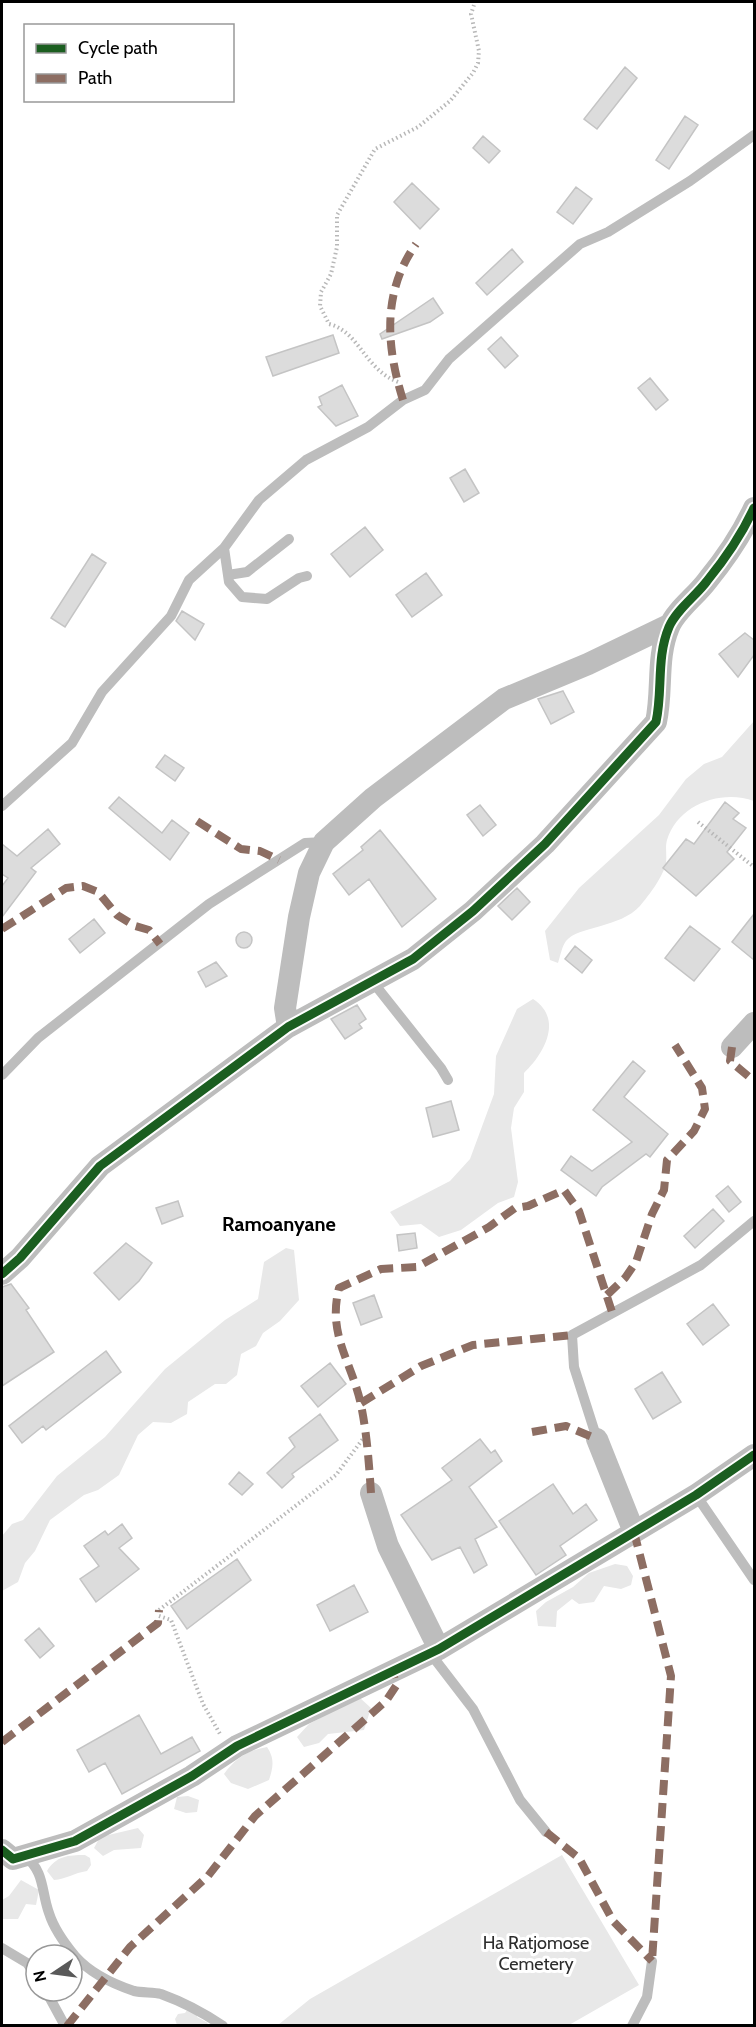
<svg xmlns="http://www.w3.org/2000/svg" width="756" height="2027" font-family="Cabin,sans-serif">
  <rect width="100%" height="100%" fill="#fff"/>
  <path fill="#e8e8e8" d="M 754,721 L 754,801 C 722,789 678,804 667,840 C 665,847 667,855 666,863 C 663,877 649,895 640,906 C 620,928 578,926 566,941 C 562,946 560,957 558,963 L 550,960 L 545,931 L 579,888 L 659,815 L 686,779 L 704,764 L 722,757 Z
    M 533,999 C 564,1019 544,1054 524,1073 L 524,1092 L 514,1108 L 511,1128 L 518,1182 L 514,1197 L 498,1203 L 461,1230 L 439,1237 L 421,1224 L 400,1226 L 390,1212 L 450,1181 L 470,1159 L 494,1094 L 496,1056 L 517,1009 Z
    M 286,1248 L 294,1250 L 299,1300 L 280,1321 L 263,1333 L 256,1346 L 241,1354 L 237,1375 L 226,1384 L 215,1384 L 188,1402 L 187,1414 L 171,1423 L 153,1422 L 138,1435 L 119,1475 L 98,1490 L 84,1495 L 50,1520 L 35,1551 L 25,1563 L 18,1582 L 2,1591 L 2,1536 L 12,1524 L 23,1520 L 57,1476 L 105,1437 L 165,1369 L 225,1320 L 258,1299 L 264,1262 Z
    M 615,1564 L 627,1566 L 633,1576 L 631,1585 L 621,1589 L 604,1586 L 594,1602 L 579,1604 L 572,1599 L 557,1611 L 556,1627 L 538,1626 L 536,1611 L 546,1602 L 573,1587 L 589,1573 Z
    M 359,1697 L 371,1708 L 364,1730 L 328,1734 L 319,1743 L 304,1747 L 297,1737 L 309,1724 Z
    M 267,1747 C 275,1759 273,1767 269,1780 L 248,1789 L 231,1783 L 224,1774 C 235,1759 248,1750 267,1747 Z
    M 188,1796 L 199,1800 L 197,1812 L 186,1813 L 174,1809 L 177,1797 Z
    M 138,1828 L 144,1835 L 141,1848 L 114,1850 L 103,1856 L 94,1848 L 100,1837 Z
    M 85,1855 L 90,1858 L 91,1865 L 87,1871 C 74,1873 66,1879 54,1880 L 47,1871 C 56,1856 68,1855 85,1855 Z
    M 562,1855 L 639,1985 L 569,2025 L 278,2025 L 310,1999 Z
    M 21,1880 L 39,1890 L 36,1905 L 26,1904 L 18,1919 L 2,1919 L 2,1900 L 9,1896 Z
    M 190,2006 L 196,2008 L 197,2017 L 208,2023 L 206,2025 L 177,2025 L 175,2019 L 178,2014 L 185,2013 Z"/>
  <path fill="#dcdcdc" stroke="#c4c4c4" stroke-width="1.5" d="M 625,67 L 637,78 L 597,129 L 584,119 Z
    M 685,116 L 698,125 L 669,169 L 656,160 Z
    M 483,136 L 500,151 L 489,163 L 473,148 Z
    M 412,183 L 439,209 L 420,229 L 394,202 Z
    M 576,187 L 592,199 L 573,224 L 557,212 Z
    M 512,249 L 523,262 L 487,295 L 476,283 Z
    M 433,298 L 443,313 L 430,322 L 382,339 L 380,334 Z
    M 333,335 L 339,353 L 273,376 L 266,357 Z
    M 501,337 L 518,356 L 505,368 L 488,349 Z
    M 650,378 L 668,400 L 656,410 L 638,388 Z
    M 342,385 L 358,416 L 336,426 L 318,407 L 322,405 L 319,397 Z
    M 465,469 L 479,493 L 464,502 L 450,478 Z
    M 365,527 L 383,550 L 350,577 L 331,554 Z
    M 92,554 L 106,563 L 65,627 L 51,618 Z
    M 426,573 L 442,595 L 412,617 L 396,595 Z
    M 182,611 L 204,624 L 195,640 L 176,621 Z
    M 745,633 L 754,640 L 754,655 L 738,677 L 719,654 Z
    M 563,691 L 574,712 L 551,724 L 538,699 Z
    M 165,755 L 184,768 L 175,781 L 156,767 Z
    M 119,797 L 162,833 L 172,820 L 189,833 L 170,860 L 109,808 Z
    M 725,802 L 739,813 L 733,819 L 746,828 L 727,852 L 734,859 L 696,896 L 663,868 L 686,839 L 694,844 Z
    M 480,805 L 496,825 L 483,836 L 467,815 Z
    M 48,829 L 60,844 L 31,868 L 36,872 L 2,917 L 2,886 L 8,878 L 2,874 L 2,844 L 17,856 Z
    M 380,830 L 436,899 L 402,927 L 369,879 L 349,895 L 333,874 L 363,850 L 361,847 Z
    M 517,888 L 530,902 L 512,920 L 498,906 Z
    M 754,914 L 754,960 L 732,942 Z
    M 94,919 L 105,933 L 80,953 L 69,939 Z
    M 690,926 L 720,949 L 694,981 L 665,958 Z
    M236 940a8 8 0 1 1 16 0a8 8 0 1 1-16 0Z
    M 575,946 L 592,960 L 582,973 L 565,959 Z
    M 216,962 L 227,976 L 206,987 L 198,972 Z
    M 357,1005 L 366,1019 L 359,1024 L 362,1028 L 345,1039 L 331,1019 Z
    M 633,1061 L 645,1071 L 624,1097 L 668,1134 L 650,1157 L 646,1154 L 602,1187 L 596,1196 L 561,1170 L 571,1156 L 592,1171 L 632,1142 L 593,1110 Z
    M 451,1101 L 459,1130 L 433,1137 L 426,1108 Z
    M 728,1186 L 741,1202 L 729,1212 L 716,1196 Z
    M 178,1201 L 183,1216 L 162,1224 L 156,1208 Z
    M 713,1209 L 724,1221 L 695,1248 L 684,1236 Z
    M 415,1233 L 417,1248 L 399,1251 L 397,1235 Z
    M 126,1243 L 152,1263 L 139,1281 L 119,1300 L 94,1273 Z
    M 11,1284 L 29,1308 L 26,1310 L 54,1352 L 2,1386 L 2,1287 Z
    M 374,1295 L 382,1317 L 361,1325 L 353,1303 Z
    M 713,1304 L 729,1325 L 703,1345 L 687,1324 Z
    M 106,1351 L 121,1372 L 46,1430 L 43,1426 L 22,1443 L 9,1426 Z
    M 330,1363 L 346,1384 L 318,1407 L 301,1386 Z
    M 662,1372 L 681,1402 L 653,1419 L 635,1389 Z
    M 320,1414 L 338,1440 L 292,1474 L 294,1477 L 282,1488 L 267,1473 L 295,1447 L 289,1438 Z
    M 480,1439 L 491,1453 L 495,1450 L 502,1461 L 469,1487 L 497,1527 L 475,1539 L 487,1565 L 474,1573 L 460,1547 L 432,1560 L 401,1515 L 452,1480 L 442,1468 Z
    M 239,1472 L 253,1484 L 242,1495 L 229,1484 Z
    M 553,1484 L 573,1514 L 586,1504 L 597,1520 L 560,1546 L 566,1555 L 536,1575 L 499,1521 Z
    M 122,1524 L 132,1538 L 119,1548 L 139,1569 L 96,1602 L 80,1579 L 99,1566 L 84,1546 L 105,1531 L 108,1535 Z
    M 237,1559 L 251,1580 L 187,1629 L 171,1606 Z
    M 354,1585 L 368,1612 L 330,1631 L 317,1605 Z
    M 39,1628 L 54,1646 L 40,1658 L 25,1640 Z
    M 139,1715 L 161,1754 L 192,1737 L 200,1751 L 122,1794 L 105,1763 L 89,1772 L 77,1750 Z"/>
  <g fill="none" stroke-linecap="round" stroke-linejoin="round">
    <path stroke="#b8b8b8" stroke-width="4" stroke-dasharray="1.5 3" stroke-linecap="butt" d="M 398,382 C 364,369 360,332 329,324 L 320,306 L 321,292 L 331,274 L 337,247 L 337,215 L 375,149 L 418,127 L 450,101 L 473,73 L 478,63 L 479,51 L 471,14 L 475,2
      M 698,822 L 754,867
      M 159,1610 L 336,1475 L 365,1436
      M 159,1616 L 171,1620 L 203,1704 L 220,1734"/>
    <path stroke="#bdbdbd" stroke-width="10" d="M 224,548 L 229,582 L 242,597 L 267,599 L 299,578 L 307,576
      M 228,575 L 247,572 L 289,539
      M 2,806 L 72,743 L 102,692 L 171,616 L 189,580 L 224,548 L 259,500 L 306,460 L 368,427 L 403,400 L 425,390 L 449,359 L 580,244 L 608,232 L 690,181 L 754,135
      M 372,981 L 441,1068 L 448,1080
      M 2,1075 L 38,1038 L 209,904 L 305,843 L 324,842
      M 597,1439 L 574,1367 L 572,1335 L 701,1265 L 754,1221
      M 696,1495 L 754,1580
      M 430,1653 L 473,1709 L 520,1800 L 546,1832
      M 25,1856 C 45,1872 41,1891 49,1913 C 54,1929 65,1944 75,1956 C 90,1973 113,1984 134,1991 C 143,1993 153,1992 161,1994 C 183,2002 204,2013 223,2026
      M 2,1948 L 27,1963 L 36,1976
      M 46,1991 L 65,2026
      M 632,2026 L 647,1997 L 652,1961"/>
    <path stroke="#bdbdbd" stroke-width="22" d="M 288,1027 L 285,1008 L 299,917 L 309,873 L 324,842 L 373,798 L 504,699 L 588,664 L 669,625
      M 732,1047 L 754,1023
      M 2,1274 L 20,1258 L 100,1166 L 288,1027 L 413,959 L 473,911 L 545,844 L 656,722 C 663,690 656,658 669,627 C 676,610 696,596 707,581 C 725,559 742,534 754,508
      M 597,1439 L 634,1532
      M 371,1493 L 388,1546 L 439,1649
      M 2,1850 L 13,1859 L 75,1841 L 192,1776 L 237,1746 L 439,1649 L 696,1495 L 754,1455"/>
    <path stroke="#8d6e63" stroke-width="8" stroke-dasharray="15 8" stroke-linecap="butt" d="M 403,400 C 386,346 382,292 416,244
      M 197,821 L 241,849 L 260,851 L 279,860
      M 2,929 L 66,888 L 83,886 L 98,892 L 117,915 L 135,926 L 149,930 L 160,944
      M 732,1047 L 730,1061 L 754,1081
      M 607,1295 L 625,1278 L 636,1262 L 652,1214 L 664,1190 L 667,1160 L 694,1131 L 705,1109 L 702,1088 L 675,1045
      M 361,1403 L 421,1366 L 473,1345 L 572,1335
      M 532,1432 L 566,1426 L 597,1439
      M 371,1493 C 369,1464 367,1434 361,1405 C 352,1362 327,1335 339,1288 L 381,1269 L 417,1267 L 489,1227 L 515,1208 L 528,1206 L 564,1190 L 579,1211 L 613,1315
      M 634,1532 L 671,1676 L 652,1961
      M 2,1742 L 158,1623 L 159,1610
      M 546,1832 L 579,1858 L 613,1921 L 652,1961
      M 67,2026 L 130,1947 L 208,1876 L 255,1816 L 386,1701 L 396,1686 L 393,1671"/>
    <defs>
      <path id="cycleway" d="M 2,1274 L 20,1258 L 100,1166 L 288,1027 L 413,959 L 473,911 L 545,844 L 656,722 C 663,690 656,658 669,627 C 676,610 696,596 707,581 C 725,559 742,534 754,508
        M 2,1850 L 13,1859 L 75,1841 L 192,1776 L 237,1746 L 439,1649 L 696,1495 L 754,1455"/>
    </defs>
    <use href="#cycleway" stroke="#fff" stroke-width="13"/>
    <use href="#cycleway" stroke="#1b5e20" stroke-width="9"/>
  </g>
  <g text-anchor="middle" stroke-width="6" stroke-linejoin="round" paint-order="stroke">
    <g font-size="18" fill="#2d2d2d" stroke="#fff">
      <text x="536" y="1949">Ha Ratjomose<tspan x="536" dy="21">Cemetery</tspan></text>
    </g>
    <g font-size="20" font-weight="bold" fill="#000" stroke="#fff">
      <text x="279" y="1231">Ramoanyane</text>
    </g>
  </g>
  <rect width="756" height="2027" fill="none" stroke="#000000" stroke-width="6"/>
  <rect x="24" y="24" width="210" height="78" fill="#ffffff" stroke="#999999" stroke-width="1.5"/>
  <rect x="36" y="44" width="30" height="9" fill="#1b5e20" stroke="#999999" stroke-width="1.5"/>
  <text x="78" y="54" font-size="18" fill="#000000">Cycle path</text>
  <rect x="36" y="74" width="30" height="9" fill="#8d6e63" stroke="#999999" stroke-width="1.5"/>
  <text x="78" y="84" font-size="18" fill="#000000">Path</text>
  <g transform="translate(54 1973) rotate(257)"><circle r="28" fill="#ffffff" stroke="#999999" stroke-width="1.5"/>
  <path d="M0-4.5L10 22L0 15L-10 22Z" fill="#595959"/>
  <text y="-9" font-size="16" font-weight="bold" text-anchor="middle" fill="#000000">N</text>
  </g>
</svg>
